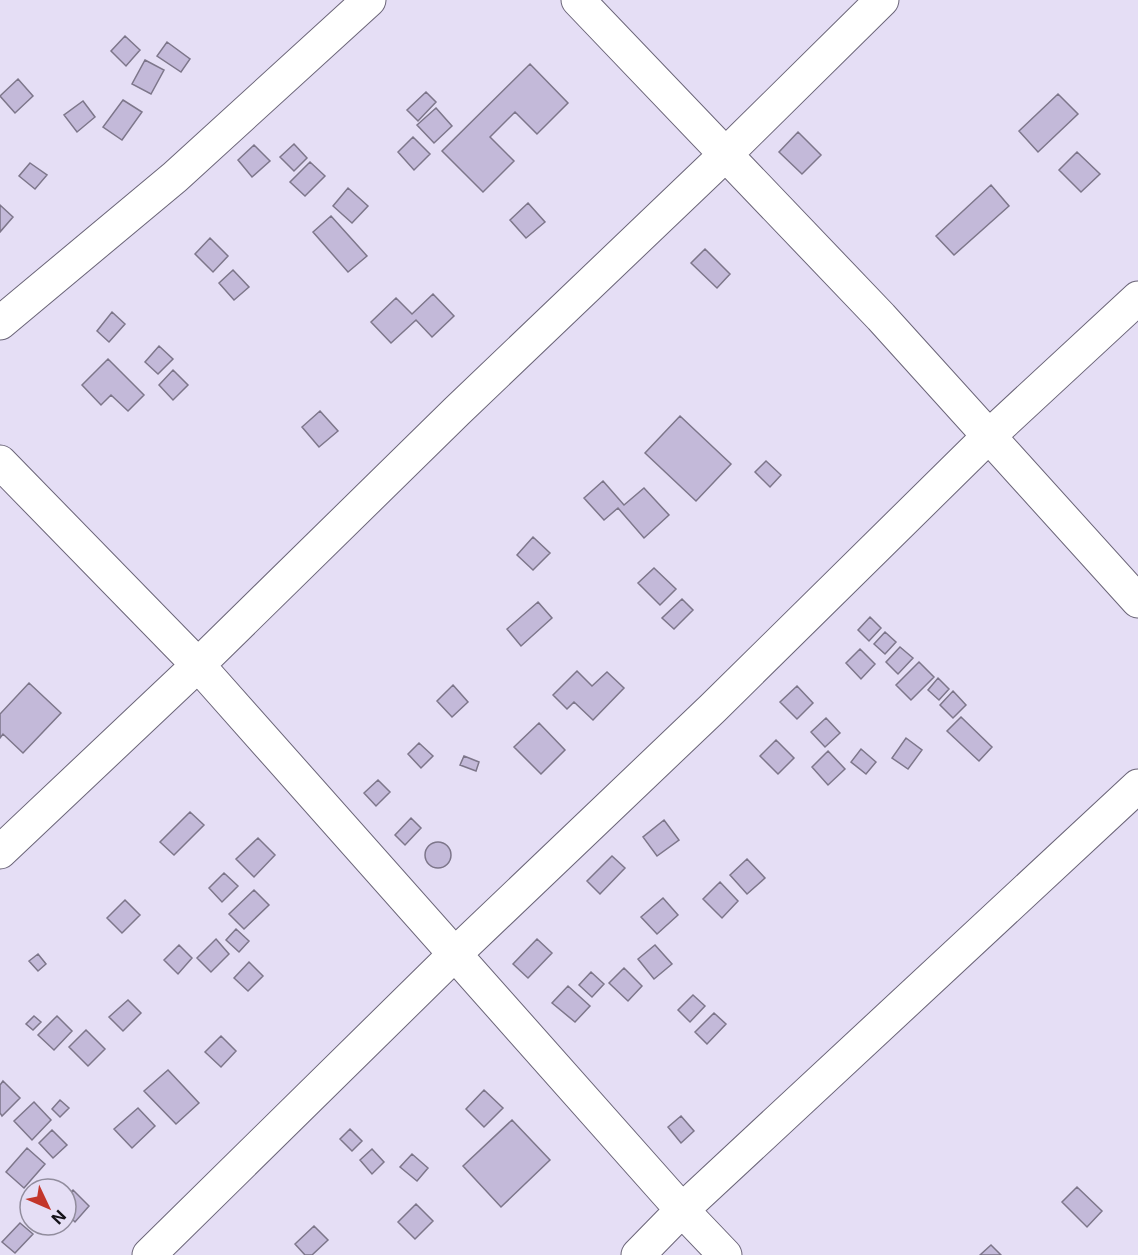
<svg xmlns="http://www.w3.org/2000/svg" width="1138" height="1255" font-family="Inter,sans-serif">
  <rect width="100%" height="100%" fill="#e5def5"/>
  <path fill="#c3b9d9" stroke="#7d768a" stroke-width="1.5" d="M 125,36 L 140,50 L 126,66 L 111,51 Z
    M 167,42 L 190,59 L 181,72 L 157,56 Z
    M 145,60 L 164,70 L 151,94 L 132,84 Z
    M 530,64 L 568,103 L 537,134 L 515,112 L 490,137 L 514,161 L 483,192 L 442,151 Z
    M 18,79 L 33,96 L 15,113 L 0,96 Z
    M 426,92 L 436,102 L 418,121 L 407,110 Z
    M 1058,94 L 1078,114 L 1038,152 L 1019,131 Z
    M 123,100 L 142,112 L 122,140 L 103,127 Z
    M 83,101 L 95,117 L 77,132 L 64,115 Z
    M 436,108 L 452,126 L 434,143 L 417,125 Z
    M 798,132 L 821,155 L 802,174 L 779,152 Z
    M 413,137 L 430,154 L 414,170 L 398,152 Z
    M 294,144 L 307,158 L 294,171 L 280,157 Z
    M 254,145 L 270,161 L 252,177 L 238,160 Z
    M 1077,152 L 1100,174 L 1081,192 L 1059,170 Z
    M 310,162 L 325,176 L 305,196 L 290,182 Z
    M 30,163 L 47,175 L 35,189 L 19,176 Z
    M 991,185 L 1009,206 L 954,255 L 936,236 Z
    M 348,188 L 368,206 L 352,223 L 333,206 Z
    M 528,203 L 545,222 L 526,238 L 510,220 Z
    M 0,205 L 13,217 L 0,232 Z
    M 331,216 L 367,256 L 348,272 L 313,232 Z
    M 210,238 L 228,256 L 213,272 L 195,254 Z
    M 705,249 L 730,274 L 717,288 L 691,263 Z
    M 233,270 L 249,287 L 234,300 L 219,283 Z
    M 433,294 L 454,316 L 432,337 L 416,320 L 391,343 L 371,322 L 396,298 L 412,314 Z
    M 112,312 L 125,324 L 109,342 L 97,331 Z
    M 159,346 L 173,359 L 158,374 L 145,362 Z
    M 108,359 L 144,395 L 128,411 L 111,395 L 101,405 L 82,385 Z
    M 173,370 L 188,385 L 173,400 L 159,385 Z
    M 320,411 L 338,431 L 319,447 L 302,427 Z
    M 680,416 L 731,464 L 696,501 L 645,453 Z
    M 766,461 L 781,475 L 770,487 L 755,472 Z
    M 603,481 L 624,505 L 644,488 L 669,515 L 644,538 L 618,508 L 604,520 L 584,498 Z
    M 533,537 L 550,553 L 533,570 L 517,555 Z
    M 654,568 L 676,589 L 660,605 L 638,583 Z
    M 682,599 L 693,610 L 674,629 L 662,618 Z
    M 538,602 L 552,618 L 521,646 L 507,629 Z
    M 870,617 L 881,628 L 869,641 L 858,630 Z
    M 885,632 L 896,642 L 885,654 L 874,644 Z
    M 900,647 L 913,658 L 898,674 L 886,662 Z
    M 860,649 L 875,664 L 861,679 L 846,663 Z
    M 919,662 L 934,677 L 911,700 L 896,685 Z
    M 577,671 L 592,686 L 607,672 L 624,688 L 593,720 L 574,702 L 567,709 L 553,695 Z
    M 938,678 L 949,689 L 939,700 L 928,690 Z
    M 29,683 L 61,713 L 23,753 L 3,734 L 0,738 L 0,714 Z
    M 453,685 L 468,702 L 452,717 L 437,701 Z
    M 797,686 L 813,703 L 797,719 L 780,702 Z
    M 953,691 L 966,705 L 953,718 L 940,705 Z
    M 961,717 L 992,747 L 979,761 L 947,731 Z
    M 826,718 L 840,733 L 825,747 L 811,732 Z
    M 539,723 L 565,750 L 541,774 L 514,747 Z
    M 906,738 L 922,750 L 908,769 L 892,758 Z
    M 776,740 L 794,758 L 778,774 L 760,756 Z
    M 419,743 L 433,756 L 421,768 L 408,754 Z
    M 861,749 L 876,762 L 866,774 L 851,762 Z
    M 828,751 L 845,769 L 828,785 L 812,767 Z
    M 464,756 L 479,762 L 476,771 L 460,765 Z
    M 378,780 L 390,792 L 376,806 L 364,793 Z
    M 190,812 L 204,825 L 174,855 L 160,842 Z
    M 411,818 L 421,828 L 405,845 L 395,835 Z
    M 664,820 L 679,840 L 657,856 L 643,837 Z
    M 258,838 L 275,855 L 254,877 L 236,859 Z
    M425 855a13 13 0 1 1 26 0a13 13 0 1 1-26 0Z
    M 612,856 L 625,868 L 600,894 L 587,881 Z
    M 747,859 L 765,878 L 747,894 L 730,875 Z
    M 224,873 L 238,886 L 222,902 L 209,888 Z
    M 720,882 L 738,901 L 722,918 L 703,899 Z
    M 254,890 L 269,905 L 244,929 L 229,914 Z
    M 663,898 L 678,915 L 657,934 L 641,917 Z
    M 125,900 L 140,915 L 122,933 L 107,918 Z
    M 236,929 L 249,941 L 239,952 L 226,940 Z
    M 216,939 L 229,954 L 211,972 L 197,958 Z
    M 537,939 L 552,953 L 528,978 L 513,964 Z
    M 179,945 L 192,958 L 178,974 L 164,960 Z
    M 655,945 L 672,964 L 654,979 L 638,959 Z
    M 38,954 L 46,964 L 38,971 L 29,961 Z
    M 249,962 L 263,976 L 248,991 L 234,978 Z
    M 624,968 L 642,986 L 628,1001 L 609,983 Z
    M 591,972 L 604,984 L 592,997 L 579,985 Z
    M 568,986 L 590,1006 L 575,1022 L 552,1003 Z
    M 693,995 L 705,1006 L 690,1022 L 678,1010 Z
    M 128,1000 L 141,1013 L 123,1031 L 109,1017 Z
    M 714,1013 L 726,1024 L 707,1044 L 695,1032 Z
    M 34,1016 L 41,1022 L 33,1030 L 26,1024 Z
    M 57,1016 L 72,1031 L 54,1050 L 38,1035 Z
    M 86,1030 L 105,1049 L 88,1066 L 69,1047 Z
    M 221,1036 L 236,1051 L 221,1067 L 205,1052 Z
    M 168,1070 L 199,1103 L 176,1124 L 144,1091 Z
    M 3,1081 L 20,1098 L 2,1116 L 0,1113 L 0,1085 Z
    M 484,1090 L 503,1108 L 484,1127 L 466,1109 Z
    M 60,1100 L 69,1108 L 60,1117 L 52,1109 Z
    M 34,1102 L 51,1120 L 32,1140 L 14,1121 Z
    M 138,1108 L 155,1126 L 132,1148 L 114,1129 Z
    M 681,1116 L 694,1131 L 681,1143 L 668,1127 Z
    M 512,1120 L 550,1160 L 501,1207 L 463,1166 Z
    M 350,1129 L 362,1141 L 352,1151 L 340,1139 Z
    M 52,1130 L 67,1145 L 53,1158 L 39,1143 Z
    M 27,1148 L 45,1164 L 24,1188 L 6,1172 Z
    M 372,1149 L 384,1162 L 372,1174 L 360,1160 Z
    M 412,1154 L 428,1168 L 417,1181 L 400,1167 Z
    M 1077,1187 L 1102,1211 L 1087,1227 L 1062,1202 Z
    M 73,1190 L 89,1206 L 75,1222 L 66,1213 L 66,1197 Z
    M 416,1204 L 433,1221 L 415,1239 L 398,1222 Z
    M 20,1223 L 33,1234 L 15,1253 L 2,1242 Z
    M 314,1226 L 328,1240 L 312,1255 L 305,1255 L 295,1244 Z
    M 991,1245 L 1001,1255 L 980,1255 Z"/>
  <g fill="none" stroke-linecap="round" stroke-linejoin="round">
    <defs>
      <path id="minor" d="M 578,0 L 881,317 L 1138,601
        M 0,323 L 175,177 L 369,0
        M 0,462 L 198,665 L 682,1210 L 725,1255
        M 0,852 L 198,665 L 457,411 L 725,155 L 882,0
        M 149,1255 L 455,954 L 713,708 L 989,436 L 1138,298
        M 638,1255 L 682,1210 L 1138,786"/>
    </defs>
    <use href="#minor" stroke="#6a6477" stroke-width="35"/>
    <use href="#minor" stroke="#fff" stroke-width="33"/>
  </g>
  <g transform="translate(48 1207) rotate(134)"><circle r="28" fill="#e5def5" stroke="#918c9d" stroke-width="1.5"/>
  <path d="M0-4.5L10 22L0 15L-10 22Z" fill="#c3362b"/>
  <text y="-9" font-size="16" font-weight="bold" text-anchor="middle" fill="#141219">N</text>
  </g>
</svg>
